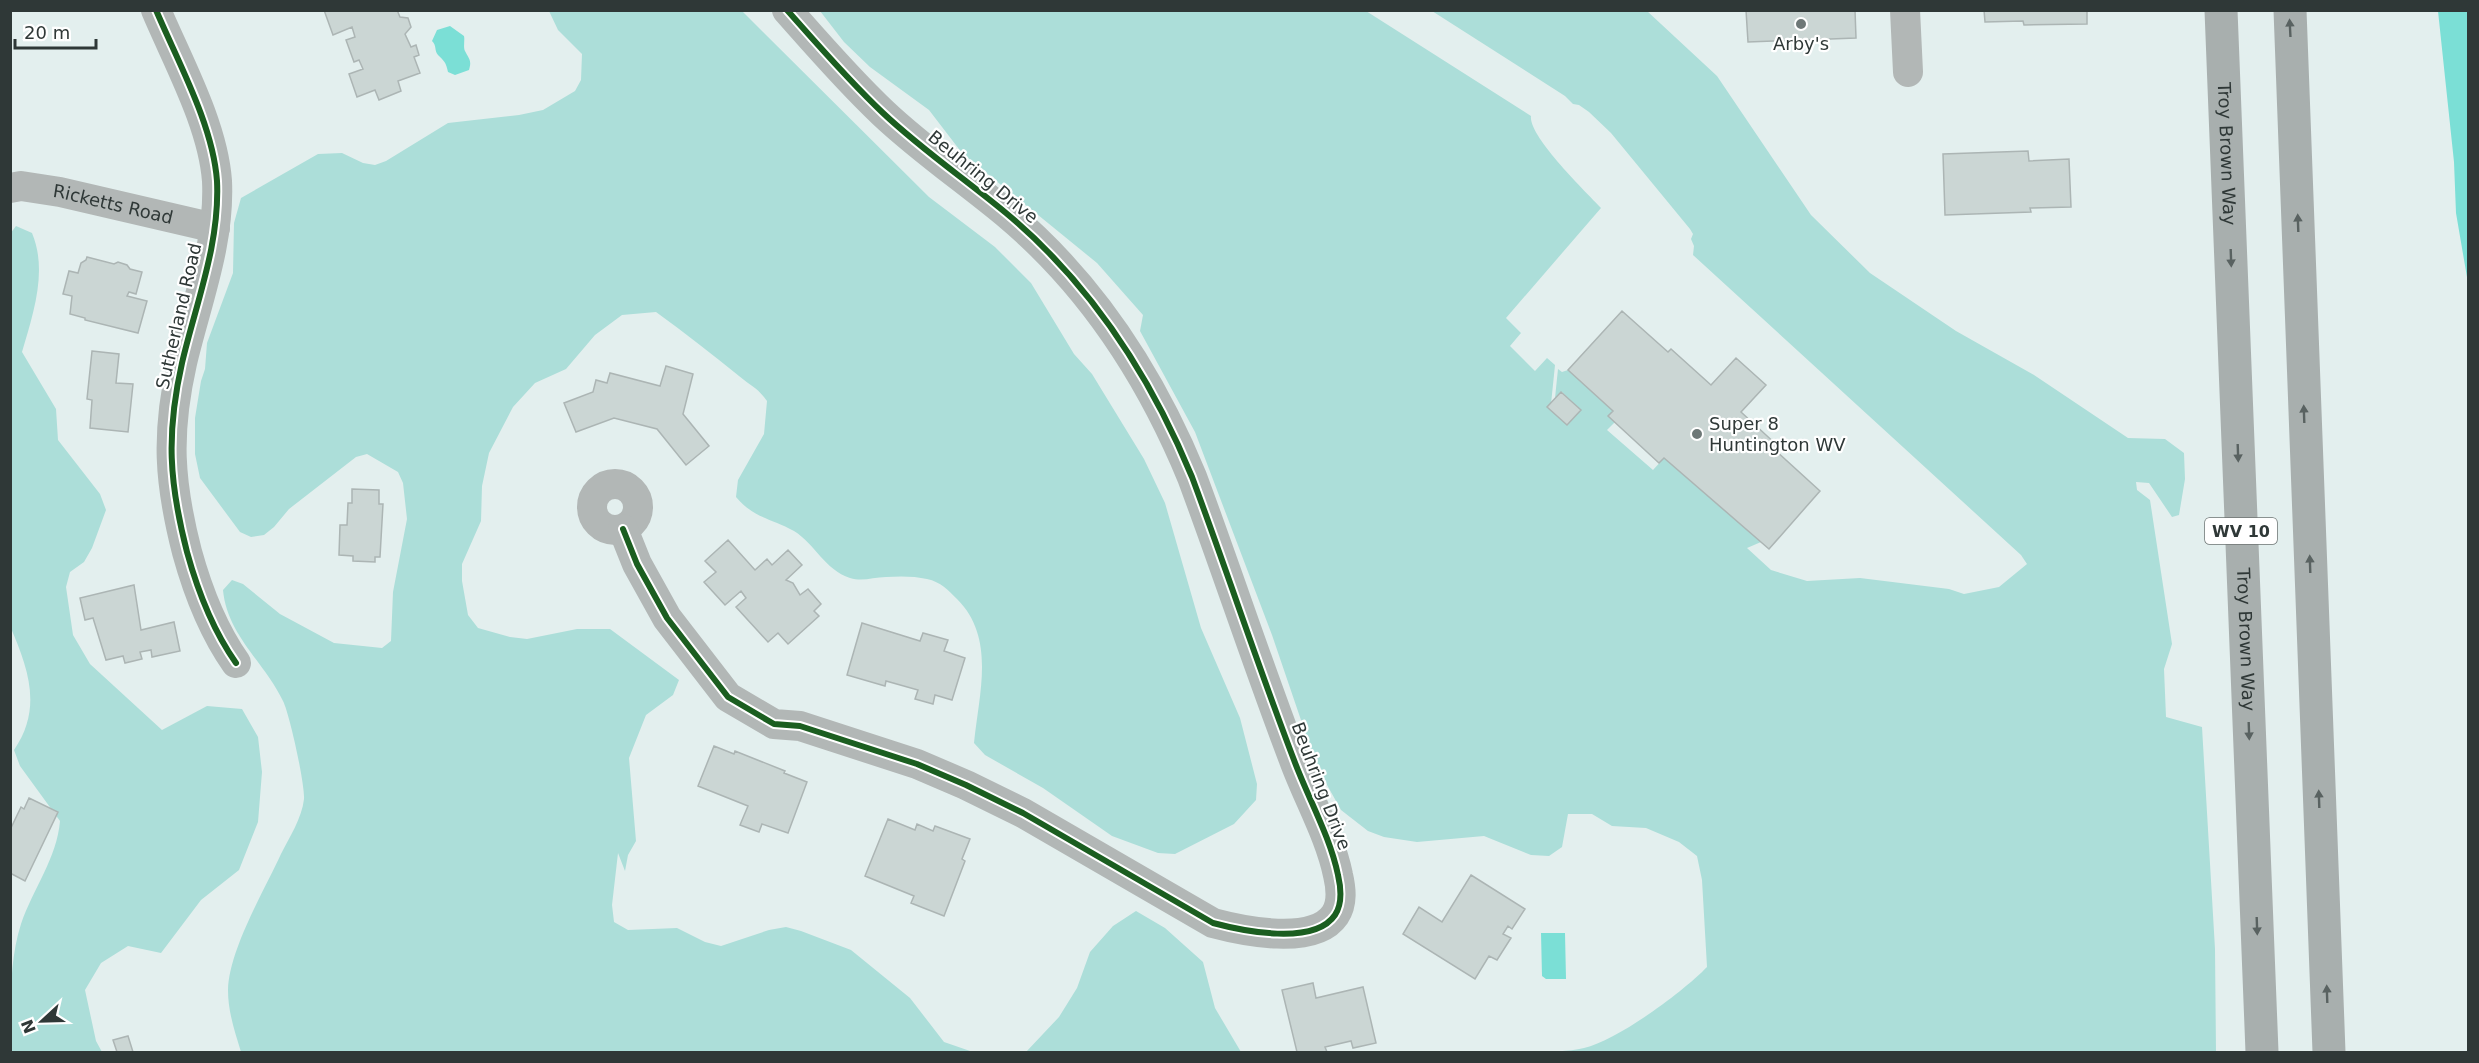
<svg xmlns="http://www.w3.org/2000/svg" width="2479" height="1063" font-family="'DejaVu Sans',sans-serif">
  <rect width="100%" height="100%" fill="#e3efee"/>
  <path fill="#acded9" d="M 549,11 L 742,11 L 929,197 L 995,247 L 1031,283 L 1074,354 L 1092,374 L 1144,459 L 1165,503 L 1201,628 L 1240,718 L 1257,784 L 1256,800 L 1234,824 L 1175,854 L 1158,853 L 1112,836 L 1043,788 L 985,755 L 974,743 C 979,693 996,638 957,599 C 948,590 941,582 927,579 C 915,576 899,576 886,577 C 873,577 863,582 850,578 C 825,570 815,544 794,531 C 771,518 755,519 736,497 L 738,480 L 764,434 L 767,401 C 756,386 752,387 739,376 C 712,354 685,333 656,312 L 622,315 L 595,335 L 566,369 L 535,383 L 513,407 L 489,453 L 482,486 L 481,521 L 462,564 L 462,581 L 468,615 L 478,628 L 510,637 L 527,639 L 577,629 L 610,629 L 679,680 L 673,695 L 646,715 L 629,758 L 636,841 L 628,855 L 625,871 L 618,853 L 612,905 L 614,922 L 628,930 L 677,928 L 705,942 L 721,946 L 769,930 L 786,927 L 801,931 L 851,950 L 910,998 L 944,1042 L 973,1052 L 241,1052 C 235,1032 228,1012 228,990 C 229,950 264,891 281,854 C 289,838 302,818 304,799 C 305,785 290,715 283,701 C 265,663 227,635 223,590 L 232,580 L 243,584 L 280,614 L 334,643 L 382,648 L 391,641 L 393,592 L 407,519 L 403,483 L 398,472 L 367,454 L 356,457 L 289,509 L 274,527 L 264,535 L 251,537 L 240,532 L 200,478 L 195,454 L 195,418 L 201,381 L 205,369 L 207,343 L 233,273 L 234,223 L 241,198 L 318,154 L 342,153 L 363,163 L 375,165 L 386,161 L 448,123 L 519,115 L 543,110 L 575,91 L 581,80 L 582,54 L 558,30 Z
    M 820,11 L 1366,11 L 1531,116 C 1528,136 1586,192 1601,208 L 1506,318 L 1521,333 L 1510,346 L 1535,371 L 1547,358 L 1555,365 L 1551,404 L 1548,407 L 1567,425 L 1581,410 L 1562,392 L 1555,398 L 1558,369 L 1562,372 L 1568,370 L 1613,411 L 1608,416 L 1615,422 L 1607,430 L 1653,470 L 1664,458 L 1761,542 L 1747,548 L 1771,570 L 1807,581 L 1860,578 L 1949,589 L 1964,594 L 1999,587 L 2027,564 L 2021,555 L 1693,255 L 1694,246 L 1691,239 L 1693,234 L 1690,229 L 1611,133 L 1589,112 L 1579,105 L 1573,104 L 1565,96 L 1432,11 L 1647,11 L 1717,76 L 1811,215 L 1870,273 L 1956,331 L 2034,375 L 2128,438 L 2165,439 L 2184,453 L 2185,479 L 2179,515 L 2172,517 L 2149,483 L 2136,482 L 2137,490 L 2150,500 L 2172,644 L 2164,669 L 2166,717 L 2202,727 L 2215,949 L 2216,1052 L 1533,1052 C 1550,1051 1568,1052 1584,1048 C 1618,1040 1683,992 1707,967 L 1702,880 L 1697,856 L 1679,842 L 1646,828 L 1612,826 L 1592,814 L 1568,814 L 1562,847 L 1549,856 L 1531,855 L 1484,836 L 1417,842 L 1384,837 L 1368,831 L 1341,810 L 1317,767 L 1272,635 L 1195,432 L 1140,331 L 1143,315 L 1097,263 L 962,153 L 929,110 L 870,67 L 844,42 Z
    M 16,226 L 32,233 C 48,271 33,314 22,352 L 56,409 L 58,440 L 100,494 L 106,510 L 92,548 L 84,562 L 70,572 L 66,587 L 73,635 L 90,664 L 162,730 L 207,706 L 242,709 L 258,737 L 262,772 L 258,822 L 239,870 L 201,900 L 161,953 L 128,946 L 101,963 L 85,990 L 96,1041 L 102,1052 L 11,1052 C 11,1010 8,965 21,924 C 33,889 57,858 60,821 L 20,766 L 14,750 C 43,708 28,668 10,626 L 10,234 Z
    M 1136,911 L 1165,928 L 1203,962 L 1215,1008 L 1241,1052 L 1026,1052 L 1059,1017 L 1077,988 L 1090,952 L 1113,926 Z"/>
  <path fill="#7bdfd6" d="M 2438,11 L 2468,11 L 2468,283 L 2456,213 L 2454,162 Z
    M 450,26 L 464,36 C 465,40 463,47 465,51 C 469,59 472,60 469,70 L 455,75 L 448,72 C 446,62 444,61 438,55 C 434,50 437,46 432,41 L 437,30 Z
    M 1541,933 L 1565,933 L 1566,979 L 1546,979 L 1542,976 Z"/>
  <path fill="#cbd6d4" stroke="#acb5b4" stroke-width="1.5" d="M 324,10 L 397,10 L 400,17 L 408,18 L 411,27 L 405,34 L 411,47 L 416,45 L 419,55 L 414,57 L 420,73 L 398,81 L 401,91 L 379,100 L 375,90 L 357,97 L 349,74 L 363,69 L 359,60 L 354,62 L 346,40 L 355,37 L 352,27 L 333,35 Z
    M 1746,10 L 1855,10 L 1856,38 L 1748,42 Z
    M 1984,10 L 2087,10 L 2087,24 L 2024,25 L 2023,21 L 1985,22 Z
    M 2028,151 L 2029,161 L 2069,159 L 2071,207 L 2030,208 L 2031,212 L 1945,215 L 1943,154 Z
    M 87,257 L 114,264 L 118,262 L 127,265 L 130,269 L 142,272 L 136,294 L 129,292 L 127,296 L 147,301 L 138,333 L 85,320 L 85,318 L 70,314 L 72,296 L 63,294 L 69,271 L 78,273 L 81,263 L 86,260 Z
    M 1622,311 L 1668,352 L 1671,349 L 1711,385 L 1736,358 L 1766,385 L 1741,412 L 1778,446 L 1775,450 L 1820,491 L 1769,549 L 1664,458 L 1659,463 L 1608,416 L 1613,411 L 1568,370 Z
    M 92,351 L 119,354 L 116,383 L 133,384 L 128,432 L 90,428 L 92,400 L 87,399 Z
    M 666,366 L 693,374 L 683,414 L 709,446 L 686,465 L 657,429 L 614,418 L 576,432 L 564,403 L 593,392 L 596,380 L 607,383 L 610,373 L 660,386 Z
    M 1561,392 L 1581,410 L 1567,425 L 1547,407 Z
    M 352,489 L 379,490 L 379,504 L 383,504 L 380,557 L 375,557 L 375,562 L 353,561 L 353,556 L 339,555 L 340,525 L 347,525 L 348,503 L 352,503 Z
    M 728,540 L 755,570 L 767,559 L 772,565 L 788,550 L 802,565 L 786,580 L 793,583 L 800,595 L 808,589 L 821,604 L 814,611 L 819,616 L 788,644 L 778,633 L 768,642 L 736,607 L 746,598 L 741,591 L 725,605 L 704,582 L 716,572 L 705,561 Z
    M 134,585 L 141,630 L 174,622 L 180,651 L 152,657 L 151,650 L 140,652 L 142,659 L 125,663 L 123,656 L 106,660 L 93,618 L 85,620 L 80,598 Z
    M 862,623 L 920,641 L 923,633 L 948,640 L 944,651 L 965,658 L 952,700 L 935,695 L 933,704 L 915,699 L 918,690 L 886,681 L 885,686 L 847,675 Z
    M 714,746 L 734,754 L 735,751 L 785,771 L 784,773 L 807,782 L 788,833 L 762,824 L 759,832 L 740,825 L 748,806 L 698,786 Z
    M 29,798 L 58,812 L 25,881 L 10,873 L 10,830 L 21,807 L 24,809 Z
    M 888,819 L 915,830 L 917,824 L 933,831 L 935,826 L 970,839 L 962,859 L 965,861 L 944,916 L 911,903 L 914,896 L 865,876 Z
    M 1471,875 L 1525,909 L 1512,929 L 1508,926 L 1503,934 L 1511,938 L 1497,960 L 1489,956 L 1475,979 L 1403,934 L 1419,907 L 1442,922 Z
    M 1313,983 L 1316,998 L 1363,987 L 1376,1043 L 1353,1048 L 1351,1041 L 1325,1047 L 1327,1052 L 1297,1052 L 1282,990 Z
    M 128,1036 L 133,1052 L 117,1052 L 113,1040 Z"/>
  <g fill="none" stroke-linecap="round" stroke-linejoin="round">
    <g stroke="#b2b7b6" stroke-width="30">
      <path d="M 156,10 C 178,62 213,125 217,181 C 220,244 196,303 182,363 C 166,434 169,482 187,552 C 198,592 212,629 236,663"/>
      <path d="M 1905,10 L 1908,72"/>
      <path id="s1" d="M 10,188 L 21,186 L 60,192 L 215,228"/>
      <circle cx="615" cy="507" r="23"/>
      <path d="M 623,529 L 637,564 L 667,618 L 728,697 L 774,724 L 800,726 L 917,764 L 966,785 L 1023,813 L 1213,923 C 1243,931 1314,946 1335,915 C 1343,903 1341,888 1338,875 C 1330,836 1308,798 1294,760 C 1258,666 1227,571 1192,477 C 1150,375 1091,284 1006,213 C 965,179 921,149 883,113 C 849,81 818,45 787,10"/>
    </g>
    <g stroke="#a8afae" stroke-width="33">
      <path id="s2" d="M 2221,10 L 2262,1052"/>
      <path d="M 2290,10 L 2329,1052"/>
    </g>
    <defs>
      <path id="cycleway" d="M 156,10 C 178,62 213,125 217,181 C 220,244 196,303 182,363 C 166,434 169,482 187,552 C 198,592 212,629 236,663
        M 623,529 L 637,564 L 667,618 L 728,697 L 774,724 L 800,726 L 917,764 L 966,785 L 1023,813 L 1213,923 C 1243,931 1314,946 1335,915 C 1343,903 1341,888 1338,875 C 1330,836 1308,798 1294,760 C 1258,666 1227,571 1192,477 C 1150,375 1091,284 1006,213 C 965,179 921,149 883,113 C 849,81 818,45 787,10"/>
    </defs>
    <use href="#cycleway" stroke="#fff" stroke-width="10"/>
    <use href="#cycleway" stroke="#1b5e20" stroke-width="6"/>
  </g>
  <defs><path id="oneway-solid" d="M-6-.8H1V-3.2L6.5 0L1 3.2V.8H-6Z" transform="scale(1.5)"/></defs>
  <g fill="#596261">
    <use href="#oneway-solid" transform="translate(2290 28) rotate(-93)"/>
    <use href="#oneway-solid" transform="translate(2298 223) rotate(-92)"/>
    <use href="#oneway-solid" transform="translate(2231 258) rotate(88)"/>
    <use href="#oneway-solid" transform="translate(2304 414) rotate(-92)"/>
    <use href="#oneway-solid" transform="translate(2238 453) rotate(88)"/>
    <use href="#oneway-solid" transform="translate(2310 564) rotate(-92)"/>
    <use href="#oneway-solid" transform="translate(2249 731) rotate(88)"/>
    <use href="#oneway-solid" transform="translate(2319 799) rotate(-92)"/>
    <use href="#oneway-solid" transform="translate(2257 926) rotate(88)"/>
    <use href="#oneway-solid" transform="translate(2327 994) rotate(-92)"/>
  </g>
  <g fill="#6e7877" stroke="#fff" stroke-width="2">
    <circle cx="1801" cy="24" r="6"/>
    <circle cx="1697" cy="434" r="6"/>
  </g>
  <g text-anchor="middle" stroke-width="4.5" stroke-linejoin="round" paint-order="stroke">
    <rect fill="#fff" stroke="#6d7473" stroke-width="1.5" x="2205" y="518" width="72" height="26" rx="4.5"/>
    <g font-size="16" font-weight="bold" fill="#2f3837">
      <text x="2241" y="537">WV 10</text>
    </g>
    <g font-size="18" fill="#2f3837" stroke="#fff">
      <text x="1801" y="50">Arby's</text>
      <text x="1709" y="430" text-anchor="start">Super 8<tspan x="1709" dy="21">Huntington WV</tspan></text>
    </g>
    <g font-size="18" fill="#2f3837" stroke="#fff">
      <text dy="6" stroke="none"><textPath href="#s2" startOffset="144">Troy Brown Way</textPath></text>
      <text transform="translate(983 177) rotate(39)" y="6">Beuhring Drive</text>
      <text dy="6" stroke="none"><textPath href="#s1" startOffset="105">Ricketts Road</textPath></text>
      <text transform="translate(179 316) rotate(-77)" y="6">Sutherland Road</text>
      <text dy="6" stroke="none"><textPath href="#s2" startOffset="630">Troy Brown Way</textPath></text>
      <text transform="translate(1321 786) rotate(69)" y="6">Beuhring Drive</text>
    </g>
  </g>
  <rect width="2479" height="1063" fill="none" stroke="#2f3837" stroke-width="24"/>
  <g transform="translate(42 1021) rotate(248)" stroke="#ffffff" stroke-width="4.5" paint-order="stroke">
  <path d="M0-4.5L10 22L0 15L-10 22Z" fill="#2f3837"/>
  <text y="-9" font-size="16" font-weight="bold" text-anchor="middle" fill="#2f3837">N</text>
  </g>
  <path d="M15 39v9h81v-9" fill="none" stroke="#2f3837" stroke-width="3"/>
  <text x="24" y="39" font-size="18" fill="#2f3837" stroke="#ffffff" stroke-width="4.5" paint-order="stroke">20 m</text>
</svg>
